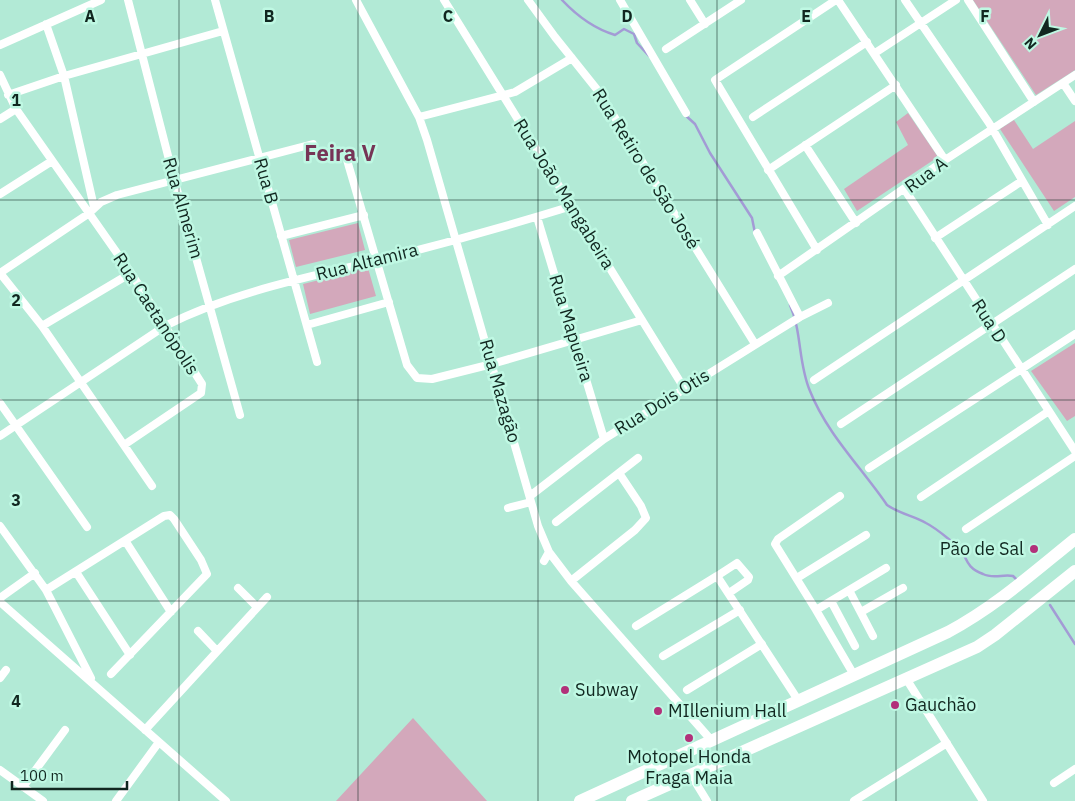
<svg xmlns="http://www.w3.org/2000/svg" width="1075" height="801" font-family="'IBM Plex Sans',sans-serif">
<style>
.green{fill:#d3a8bb}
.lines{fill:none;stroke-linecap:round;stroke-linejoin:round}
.stream{stroke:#a39bd5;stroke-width:2.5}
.street{stroke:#fff;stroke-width:8}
.primary{stroke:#fff;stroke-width:12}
.grid{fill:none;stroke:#112720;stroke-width:1;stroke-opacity:0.55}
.poi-dot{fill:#b2307a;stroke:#bff8e3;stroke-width:2}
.labels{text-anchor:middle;stroke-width:5;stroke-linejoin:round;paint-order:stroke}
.street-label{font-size:18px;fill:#112720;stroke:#bff8e3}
.poi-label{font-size:18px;fill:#112720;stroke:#bff8e3;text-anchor:start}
.district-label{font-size:22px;font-weight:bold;fill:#763556;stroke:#bff8e3}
.grid-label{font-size:16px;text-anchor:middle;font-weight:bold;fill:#112720;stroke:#bff8e3;stroke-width:5;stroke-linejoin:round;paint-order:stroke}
</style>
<rect width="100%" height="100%" fill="#b2ead6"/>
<!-- green -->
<path class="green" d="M 973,0 L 1075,0 L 1075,70 L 1036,95 Z
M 908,113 L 938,157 L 857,211 L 844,189 L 908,145 L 896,122 Z
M 1014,120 L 1033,149 L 1075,121 L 1075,197 L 1054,211 L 1000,129 Z
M 358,223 L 365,250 L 296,267 L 289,240 Z
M 368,268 L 376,296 L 310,314 L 303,284 Z
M 1075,343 L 1075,416 L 1067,421 L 1031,371 Z
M 413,718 L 487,801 L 336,801 Z"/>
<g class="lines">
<!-- stream -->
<path class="stream" d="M 562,0 C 577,16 595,29 615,35 L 624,29 L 634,34 L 637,43 L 649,56
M 684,114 L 695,124 L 710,153 L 752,218 L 755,233
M 790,305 C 802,332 798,363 810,391 C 827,434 861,467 887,505 C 900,514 914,516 926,523 C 936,528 946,537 955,544 C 969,555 962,566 983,574 C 993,579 1003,574 1013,576 L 1017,580
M 1050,605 L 1075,644"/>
<!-- street -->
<path class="street" d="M 128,0 L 174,179 L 240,415
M 215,0 L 317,362
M 356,0 L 419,117 L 427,140 L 538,526 L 549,552 L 571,581 L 712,741
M 444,0 L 684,388
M 528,0 L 555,37 L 599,92 L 755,344
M 620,0 L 686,113
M 690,0 L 705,24
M 838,0 L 945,160
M 905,0 L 989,123 L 1048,225
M 968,0 L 1034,102
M 46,24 L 64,76 L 94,207
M 0,45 L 101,0
M 666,49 L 741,0
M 875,53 L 956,0
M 0,75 L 16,109 L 131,273 L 202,384 L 201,393 L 124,445
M 1063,83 L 1075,101
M 8,95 L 64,76 L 223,31
M 419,117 L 515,92 L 572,58
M 753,117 L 867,42
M 0,119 L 16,109
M 805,145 L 856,223
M 347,160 L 407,365 L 417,378 L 432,379 L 492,364 L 642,320
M 768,170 L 896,85
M 905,190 L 1075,451
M 0,194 L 52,161
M 537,217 L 604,439
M 757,233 L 800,317 L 828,303
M 281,236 L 364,215
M 935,238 L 1022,181
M 817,250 L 715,80 L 836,0
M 0,273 L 88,214 L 101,202 L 117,195 L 313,144
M 0,273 L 42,326 L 152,486
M 778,276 L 945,160 L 1075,75
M 307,325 L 389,302
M 42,326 L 131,273
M 814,380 L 1075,206
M 0,403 L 87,527
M 841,424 L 1075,269
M 0,436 L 165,326 C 228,294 299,279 367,263 C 436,246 504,227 572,206
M 869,468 L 1075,334
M 530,496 L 604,439 L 800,317
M 840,496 L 778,539 L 775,544 L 816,610 L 854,675
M 921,497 L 1049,411
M 508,508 L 531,502
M 556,522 L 638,458
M 0,526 L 46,590 L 91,678
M 966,529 L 1075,456
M 126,542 L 171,612
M 544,561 L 549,552
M 76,572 L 130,655
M 717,576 L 737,563 L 749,577 L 748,580 L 729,593
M 797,578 L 866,535
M 571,581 L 635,530 L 646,518 L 641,506 L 619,473
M 238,588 L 257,607
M 46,590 L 164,516 L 170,515 L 174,519 L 201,560 L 207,574 L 111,674
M 849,590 L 873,636
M 0,598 L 35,573
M 831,601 L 855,646
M 0,602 L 226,801
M 816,610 L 886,568
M 861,612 L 903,588
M 636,626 L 717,576 L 798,700
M 198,631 L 216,650
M 663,656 L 740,610
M 0,678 L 6,670
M 907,680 L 983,801
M 687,690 L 762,644
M 145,730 L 267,597
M 0,770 L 43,801
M 691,775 L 707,801
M 1054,783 L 1075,769
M 23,787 L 65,730
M 116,801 L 159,742
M 854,801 L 947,743"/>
<!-- primary -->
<path class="primary" d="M 580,801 L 948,632 C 995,607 1034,572 1075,539
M 632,801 L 977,647 L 995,635 L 1075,571"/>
</g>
<!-- grid -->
<path class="grid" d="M 179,0 L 179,801M 358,0 L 358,801M 538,0 L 538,801M 717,0 L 717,801M 896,0 L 896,801M 0,200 L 1075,200M 0,400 L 1075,400M 0,601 L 1075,601"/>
<!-- markers -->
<g class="poi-dot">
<circle cx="1034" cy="549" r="5"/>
<circle cx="565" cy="690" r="5"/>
<circle cx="895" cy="705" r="5"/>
<circle cx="658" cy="711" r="5"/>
<circle cx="689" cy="738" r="5"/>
</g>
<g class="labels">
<!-- street labels -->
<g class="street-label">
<text transform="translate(646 169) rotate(58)" y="6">Rua Retiro de São José</text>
<text transform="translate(926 175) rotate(-36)" y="6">Rua A</text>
<text transform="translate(266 181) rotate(74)" y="6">Rua B</text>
<text transform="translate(564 194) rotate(58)" y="6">Rua João Mangabeira</text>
<text transform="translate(183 208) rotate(74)" y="6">Rua Almerim</text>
<text transform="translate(367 262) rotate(-14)" y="6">Rua Altamira</text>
<text transform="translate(156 314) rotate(57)" y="6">Rua Caetanópolis</text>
<text transform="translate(989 321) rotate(57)" y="6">Rua D</text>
<text transform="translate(571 328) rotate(73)" y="6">Rua Mapueira</text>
<text transform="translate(500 391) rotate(74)" y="6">Rua Mazagão</text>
<text transform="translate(662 402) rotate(-32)" y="6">Rua Dois Otis</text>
</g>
<!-- poi labels -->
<g class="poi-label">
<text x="1024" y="555" text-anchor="end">Pão de Sal</text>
<text x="575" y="696">Subway</text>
<text x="905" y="711">Gauchão</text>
<text x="668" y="717">MIllenium Hall</text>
<text x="689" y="763" text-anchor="middle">Motopel Honda<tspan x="689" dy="21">Fraga Maia</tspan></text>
</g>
<!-- district labels -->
<g class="district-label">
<text x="340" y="161">Feira V</text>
</g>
</g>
<g class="grid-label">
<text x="90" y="22">A</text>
<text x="269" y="22">B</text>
<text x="448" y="22">C</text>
<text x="627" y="22">D</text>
<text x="806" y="22">E</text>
<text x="985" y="22">F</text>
<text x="16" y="106">1</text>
<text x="16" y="306">2</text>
<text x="16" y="506">3</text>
<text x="16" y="707">4</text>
</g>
<!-- north arrow -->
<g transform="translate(1040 35) rotate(228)" stroke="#bff8e3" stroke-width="4" paint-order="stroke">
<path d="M0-4L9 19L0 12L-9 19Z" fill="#112720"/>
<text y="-8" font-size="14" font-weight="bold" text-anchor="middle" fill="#112720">N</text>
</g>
<!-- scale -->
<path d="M12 781v8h115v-8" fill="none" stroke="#112720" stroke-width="2.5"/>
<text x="20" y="781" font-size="15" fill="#112720" stroke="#bff8e3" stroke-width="4" paint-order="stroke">100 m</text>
</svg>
